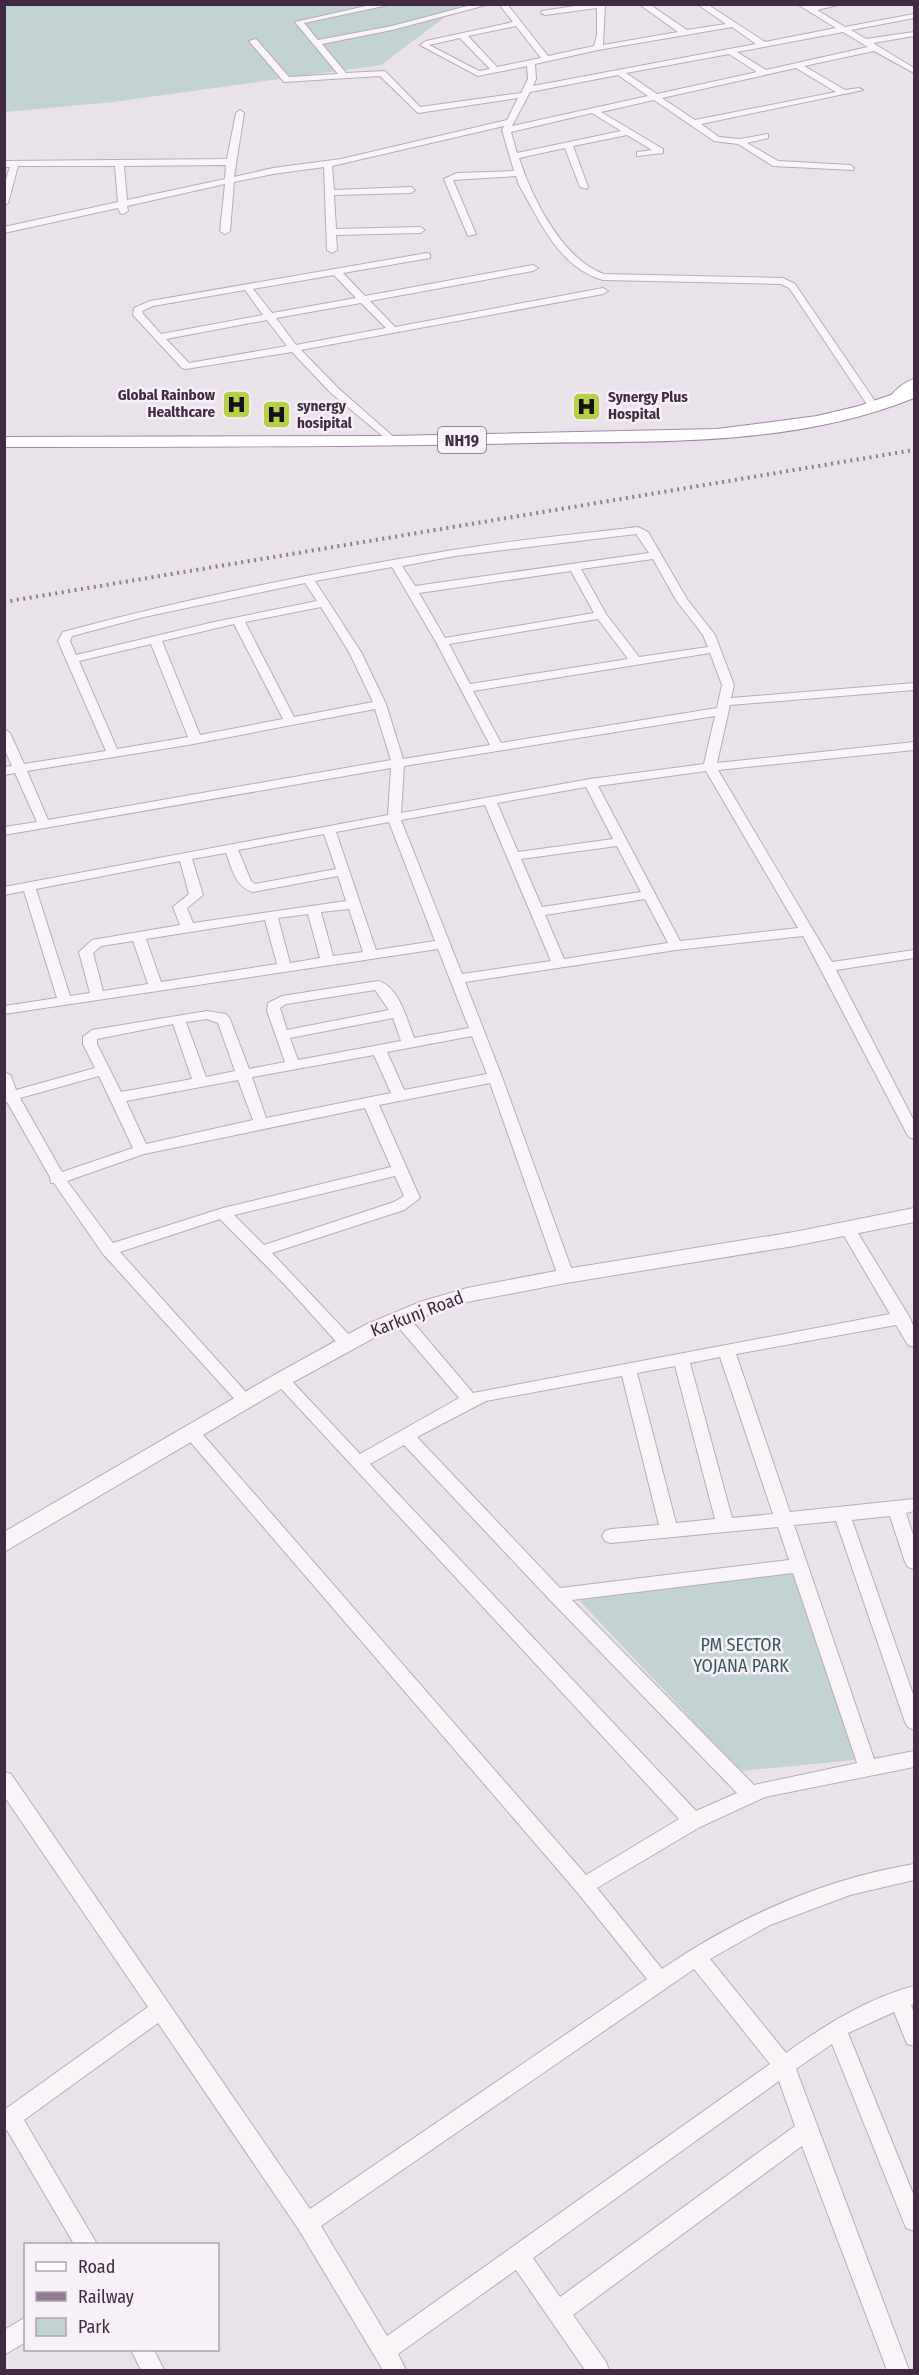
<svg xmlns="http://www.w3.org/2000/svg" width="919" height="2375" font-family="'Fira Sans Condensed',sans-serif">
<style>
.green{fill:#c3d3d4}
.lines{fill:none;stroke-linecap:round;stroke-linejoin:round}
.minor-casing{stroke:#b7abb8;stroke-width:2}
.tertiary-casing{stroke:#b7abb8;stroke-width:2}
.primary-casing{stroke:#b4a1b6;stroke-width:2}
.trunk-casing{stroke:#9f89a1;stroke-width:2}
.minor{fill:#f8f4f8;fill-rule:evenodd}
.tertiary{fill:#f8f4f8;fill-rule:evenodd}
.primary{fill:#fff;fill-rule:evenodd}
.trunk{fill:#fff;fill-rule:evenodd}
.rail{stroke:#927b94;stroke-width:4;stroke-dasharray:2 4.5;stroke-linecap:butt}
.labels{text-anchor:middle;stroke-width:5;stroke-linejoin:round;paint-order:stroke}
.far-poi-label{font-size:15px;font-weight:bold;fill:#412a42;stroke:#f7f1f7;text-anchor:start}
.shield{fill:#f7f1f7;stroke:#786678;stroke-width:1.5}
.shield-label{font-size:16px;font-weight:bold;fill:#412a42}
.street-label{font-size:18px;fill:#412a42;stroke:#f7f1f7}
.park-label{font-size:18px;fill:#37585e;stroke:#f7f1f7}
</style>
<rect width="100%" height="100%" fill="#e9e2ea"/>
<!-- green -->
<path class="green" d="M 5,5 L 461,5 L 381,65 L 113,102 L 5,112 Z
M 799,1564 L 855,1760 L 740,1771 L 579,1600 Z"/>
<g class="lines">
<defs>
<path id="minor" d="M 375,4 L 393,4 L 304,23 L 318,40 L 392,26 L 475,4 L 490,4 L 392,30 L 322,44 L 346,73 L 385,71 L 420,107 L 521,93 L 528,79 L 527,66 L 478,76 L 420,45 L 426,41 L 513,22 L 499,4 L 507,4 L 548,56 L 594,46 L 597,35 L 597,8 L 545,15 L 541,13 L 542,11 L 588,4 L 605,4 L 603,45 L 678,32 L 639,4 L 649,4 L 687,30 L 726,24 L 697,4 L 707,4 L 765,42 L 836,28 L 797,4 L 811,6 L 842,4 L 817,10 L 845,27 L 914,14 L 914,18 L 851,30 L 866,39 L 914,32 L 914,36 L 873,43 L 914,68 L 914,73 L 874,51 L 804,66 L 845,90 L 859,88 L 863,90 L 701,124 L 719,137 L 740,139 L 768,134 L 768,138 L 747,143 L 778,161 L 850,165 L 854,168 L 853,170 L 773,166 L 738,144 L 714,141 L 654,100 L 601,112 L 663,149 L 663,153 L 637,156 L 637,152 L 652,150 L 627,135 L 573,146 L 588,187 L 587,189 L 580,187 L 565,148 L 519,158 C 532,198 562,259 604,274 L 783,278 L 795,284 L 879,407 L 878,409 L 870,409 L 794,295 L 789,288 L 781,284 L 603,280 C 559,268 540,221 519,185 L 516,176 L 453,180 L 476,234 L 468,236 L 444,179 L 457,173 L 514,171 L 502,130 L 504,126 L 332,166 L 334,190 L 411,187 L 415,190 L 411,193 L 334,195 L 336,229 L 420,227 L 425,230 L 420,233 L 336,235 L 337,250 L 332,253 L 327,250 L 324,167 L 273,174 L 234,182 L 230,231 L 225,234 L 220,231 L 225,184 L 127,206 L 128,211 L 123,214 L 120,213 L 118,208 L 4,233 L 4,227 L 118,202 L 115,166 L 18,166 L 8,203 L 4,206 L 4,185 L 10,167 L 4,167 L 4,161 L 227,159 L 236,113 L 240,110 L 244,113 L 234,177 L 273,168 L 341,159 L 507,120 L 518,98 L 418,113 L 380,76 L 284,82 L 249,41 L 256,39 L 289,77 L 338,74 L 295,22 ZM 516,26 L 541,58 L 497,67 L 468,36 ZM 732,27 L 756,44 L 533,86 L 536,79 L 535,64 L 598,50 ZM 843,32 L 868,47 L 766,70 L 737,52 ZM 460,38 L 490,69 L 479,71 L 429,45 ZM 729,54 L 757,72 L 657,94 L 626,73 ZM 796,68 L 836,92 L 695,120 L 662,98 ZM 618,75 L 648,96 L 512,126 L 530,92 ZM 592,113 L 621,131 L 517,153 L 511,132 ZM 226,165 L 225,179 L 127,200 L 124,166 Z
M 427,253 L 430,254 L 430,258 L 343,273 L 365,296 L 533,265 L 538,268 L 533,271 L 370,301 L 395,327 L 603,288 L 608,291 L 603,294 L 301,350 L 339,389 L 396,439 L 397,441 L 392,444 L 331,393 L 292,352 L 186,369 L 182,368 L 133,315 L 134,308 L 150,301 ZM 334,275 L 356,298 L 272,313 L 253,289 ZM 245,290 L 263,315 L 161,334 L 143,314 L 142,311 L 153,306 ZM 361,303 L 386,328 L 296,345 L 276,318 ZM 267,320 L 287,346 L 189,363 L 166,339 Z
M 638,527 L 648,532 L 687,599 L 715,635 L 734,685 L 731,698 L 914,683 L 914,690 L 730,705 L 717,763 L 914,742 L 914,750 L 718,770 L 832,962 L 914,950 L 914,958 L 836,970 L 914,1121 L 914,1139 L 909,1137 L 907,1134 L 803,936 L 676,950 L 465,982 L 502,1077 L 574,1276 L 571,1280 L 561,1280 L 558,1276 L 490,1083 L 379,1105 L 420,1198 L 404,1210 L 272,1253 L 353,1339 L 355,1343 L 353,1347 L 341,1347 L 286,1286 L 220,1219 L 120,1252 L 253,1400 L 251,1404 L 239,1404 L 103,1254 L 54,1183 L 51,1183 L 50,1177 L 7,1102 L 4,1103 L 4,1071 L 11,1076 L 16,1090 L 95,1068 L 83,1044 L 83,1037 L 92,1030 L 207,1011 L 226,1014 L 230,1019 L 249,1069 L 285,1062 L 267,1011 L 268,1003 L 282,996 L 378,981 C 399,986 407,1020 414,1038 L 469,1028 L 438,949 L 4,1014 L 4,1006 L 57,998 L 24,891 L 4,895 L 4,887 L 388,815 L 391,768 L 4,835 L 4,827 L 37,822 L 15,773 L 4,775 L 4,767 L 12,766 L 4,748 L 4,729 L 10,733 L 24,764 L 106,751 L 58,641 L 63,632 C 192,597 322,571 453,550 C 515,540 577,534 638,527 ZM 636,534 L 649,553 L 415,586 L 402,566 L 455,556 ZM 653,559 L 676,600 L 703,635 L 708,647 L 639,657 L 606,614 L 581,569 ZM 392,567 L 436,642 L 490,745 L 403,759 L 386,704 L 361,652 L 315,581 ZM 571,571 L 594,613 L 445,638 L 419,593 ZM 305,583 L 317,601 L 214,622 L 76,655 L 70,641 L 72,636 L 144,617 ZM 321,607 L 349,652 L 373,702 L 294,717 L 245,622 ZM 598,619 L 628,659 L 470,684 L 449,644 ZM 234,624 L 283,719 L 200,735 L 162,641 ZM 151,644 L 188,737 L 117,749 L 79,661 ZM 710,653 L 722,685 L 717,708 L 501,743 L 473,691 ZM 375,709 L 391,760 L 48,820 L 27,771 L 188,745 ZM 715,716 L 704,764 L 590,779 L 401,813 L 404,766 ZM 706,771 L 798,928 L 680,941 L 598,786 ZM 586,787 L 613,839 L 518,852 L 497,803 ZM 485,805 L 551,961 L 462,974 L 401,820 ZM 389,822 L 435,941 L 376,950 L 336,832 ZM 324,834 L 336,869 L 255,884 L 251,881 L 238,850 ZM 617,846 L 641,892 L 542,907 L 521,859 ZM 226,853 C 232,868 235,887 253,892 L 338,876 L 346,901 L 193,923 L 187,908 L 203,895 L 192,859 ZM 180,861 L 189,894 L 173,907 L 180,925 L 92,940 L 79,952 L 90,993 L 70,996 L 36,889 ZM 645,899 L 668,943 L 564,959 L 545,915 ZM 349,909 L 363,952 L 333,956 L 321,912 ZM 308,914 L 320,958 L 290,963 L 278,918 ZM 265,920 L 277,964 L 161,982 L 146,939 ZM 133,941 L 148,984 L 103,991 L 93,953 L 101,946 ZM 375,990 L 389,1010 L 287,1030 L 280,1008 L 286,1004 ZM 393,1018 L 401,1041 L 298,1060 L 290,1038 ZM 207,1019 L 218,1023 L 235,1071 L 206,1077 L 186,1022 ZM 173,1024 L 192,1079 L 121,1092 L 97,1044 L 97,1039 ZM 472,1036 L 487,1074 L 404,1090 L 387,1052 ZM 374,1055 L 391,1093 L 266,1118 L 252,1077 ZM 99,1076 L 133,1148 L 62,1172 L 20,1098 ZM 238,1080 L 253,1120 L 146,1144 L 126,1101 ZM 365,1108 L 391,1167 L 223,1208 L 113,1243 L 67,1181 L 144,1154 ZM 395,1176 L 404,1196 L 394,1202 L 264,1245 L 234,1215 Z
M 848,1224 L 853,1225 L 910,1318 L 914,1328 L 914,1347 L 908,1345 L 896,1325 L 736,1354 L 790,1512 L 914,1499 L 914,1511 L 906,1513 L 914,1538 L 914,1569 L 908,1567 L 905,1562 L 890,1516 L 852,1520 L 914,1697 L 914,1730 L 908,1727 L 905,1722 L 836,1521 L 794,1525 L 874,1759 L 914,1751 L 914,1767 L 765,1797 L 700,1827 L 597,1888 L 662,1969 C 738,1917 824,1879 914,1864 L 914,1880 L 850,1895 L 770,1925 L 710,1959 L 786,2053 C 825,2025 868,1998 914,1986 L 914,2004 L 911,2005 L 914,2013 L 914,2046 L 907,2044 L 894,2012 L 848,2033 L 914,2196 L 914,2231 L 906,2228 L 832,2044 L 796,2069 L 909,2370 L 887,2370 L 802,2146 L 573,2315 L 606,2362 L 609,2370 L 585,2370 L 516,2270 L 398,2354 L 406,2370 L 383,2370 L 299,2230 L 158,2023 L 24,2120 L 97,2244 L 74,2244 L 7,2130 L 4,2132 L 4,2110 L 148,2007 L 4,1796 L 4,1772 L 11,1774 L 310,2209 L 647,1979 L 577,1892 L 186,1437 L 184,1433 L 186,1429 L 192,1427 L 198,1429 L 586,1875 L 679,1819 L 273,1380 L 275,1376 L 287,1376 L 360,1454 L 459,1398 L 394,1322 L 392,1318 L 394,1314 L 406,1314 L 473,1393 L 890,1314 L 840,1229 L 843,1225 ZM 720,1357 L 773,1514 L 732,1518 L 690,1363 ZM 675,1366 L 715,1519 L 676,1523 L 637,1373 ZM 622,1376 L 659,1525 L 611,1529 L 605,1531 L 602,1536 L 605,1541 L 611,1543 L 778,1527 L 789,1560 L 560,1588 L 417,1437 L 486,1401 ZM 404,1445 L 550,1600 L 737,1793 L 696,1811 L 370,1464 ZM 793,1573 L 857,1763 L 754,1785 L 572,1600 ZM 694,1969 L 770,2064 L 387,2336 L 321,2226 ZM 779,2081 L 795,2126 L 560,2297 L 533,2258 Z
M 26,2317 L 26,2342 L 4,2355 L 4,2330 Z
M 131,2350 L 154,2350 L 164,2370 L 141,2370 Z"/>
<path id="tertiary" d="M 914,1208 L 914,1222 L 794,1246 L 566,1283 L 467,1302 L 434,1312 L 379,1335 L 288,1385 L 4,1552 L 4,1532 L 274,1375 L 365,1325 L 420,1302 L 467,1288 L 566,1269 L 794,1232 Z"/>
<path id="primary" d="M 914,379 L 914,392 L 902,402 L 890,402 L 888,399 C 894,391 904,382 914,379 Z"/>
<path id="trunk" d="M 914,387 L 914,398 C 792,447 659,441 529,443 C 354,447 179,447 4,447 L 4,437 L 392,436 L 717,429 L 817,416 L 859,406 Z"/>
</defs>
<!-- minor casing -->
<use href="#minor" class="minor-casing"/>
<!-- tertiary casing -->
<use href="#tertiary" class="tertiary-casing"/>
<!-- primary casing -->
<use href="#primary" class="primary-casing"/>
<!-- trunk casing -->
<use href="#trunk" class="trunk-casing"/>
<!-- minor -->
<use href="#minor" class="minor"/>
<!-- tertiary -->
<use href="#tertiary" class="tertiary"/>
<!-- primary -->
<use href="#primary" class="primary"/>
<!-- trunk -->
<use href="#trunk" class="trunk"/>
<!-- rail -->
<path class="rail" d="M 4,602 L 914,450"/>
</g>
<!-- icons -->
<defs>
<symbol id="hospital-square" viewBox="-11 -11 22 22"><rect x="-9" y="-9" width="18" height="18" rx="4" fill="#b6ce48" stroke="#f7f1f7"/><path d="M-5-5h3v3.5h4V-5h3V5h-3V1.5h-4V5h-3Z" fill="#111"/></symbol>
</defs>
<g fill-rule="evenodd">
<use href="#hospital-square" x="220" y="388" width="33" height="33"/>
<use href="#hospital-square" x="570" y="390" width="33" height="33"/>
<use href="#hospital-square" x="260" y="398" width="33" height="33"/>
</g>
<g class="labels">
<!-- far-poi labels -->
<g class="far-poi-label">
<text x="215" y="400" text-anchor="end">Global Rainbow<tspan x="215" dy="17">Healthcare</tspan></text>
<text x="608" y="402">Synergy Plus<tspan x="608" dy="17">Hospital</tspan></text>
<text x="297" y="411">synergy<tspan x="297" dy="17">hosipital</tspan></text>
</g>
<!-- shield labels -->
<rect class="shield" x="438" y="427" width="48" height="26" rx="4.5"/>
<g class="shield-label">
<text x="462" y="446">NH19</text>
</g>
<!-- street labels -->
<g class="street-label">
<text transform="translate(417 1314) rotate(-21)" y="6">Karkunj Road</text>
</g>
<!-- park labels -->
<g class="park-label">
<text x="741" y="1651">PM SECTOR<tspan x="741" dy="21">YOJANA PARK</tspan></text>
</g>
</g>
<!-- border -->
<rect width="919" height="2375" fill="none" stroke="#412a42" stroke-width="12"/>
<!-- legend -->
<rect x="24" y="2243" width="195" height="108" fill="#f7f1f7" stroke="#aea1af" stroke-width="1.5"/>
<rect x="36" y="2262" width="30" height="9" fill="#ffffff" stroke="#aea1af" stroke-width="1.5"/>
<text x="78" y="2273" font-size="18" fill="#412a42">Road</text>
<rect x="36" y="2292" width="30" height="9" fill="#927b94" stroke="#aea1af" stroke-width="1.5"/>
<text x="78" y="2303" font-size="18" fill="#412a42">Railway</text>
<rect x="36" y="2318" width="30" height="18" fill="#c3d3d4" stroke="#aea1af" stroke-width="1.5"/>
<text x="78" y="2333" font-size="18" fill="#412a42">Park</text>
</svg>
